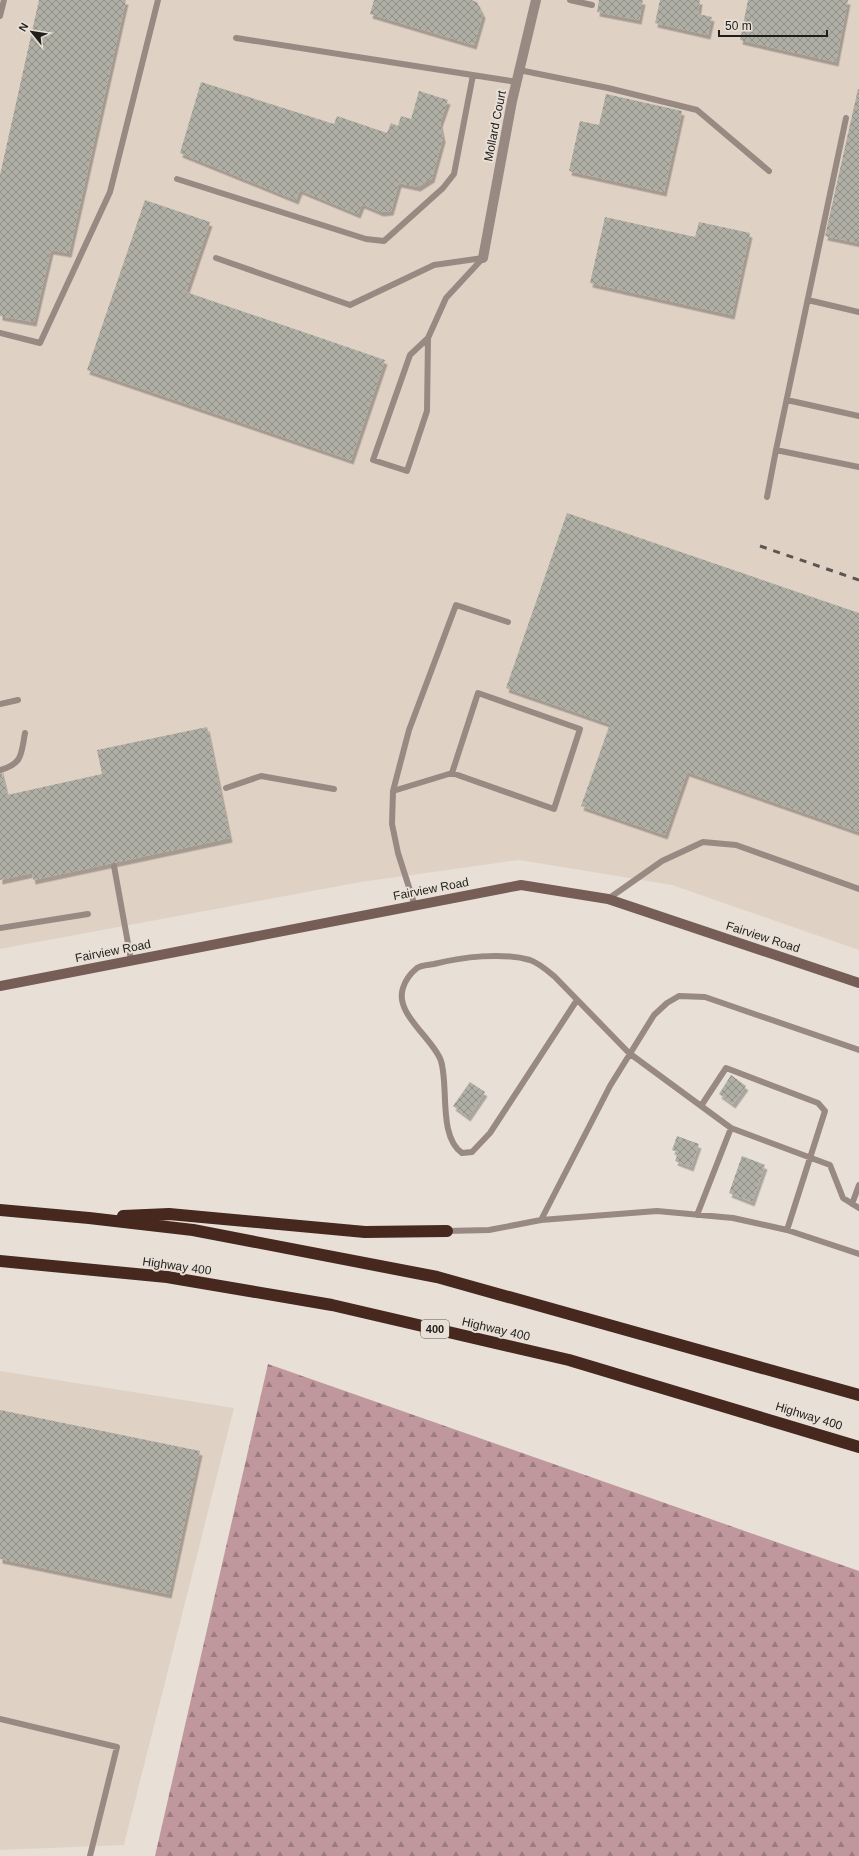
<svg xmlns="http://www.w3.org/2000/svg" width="859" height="1856" font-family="Arial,sans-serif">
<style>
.built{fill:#dfd2c4}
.forest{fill:url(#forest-firs)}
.building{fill:url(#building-cross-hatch);filter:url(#shadow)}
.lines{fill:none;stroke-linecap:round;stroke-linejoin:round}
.lane{stroke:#998983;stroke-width:6}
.street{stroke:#998983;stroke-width:10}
.secondary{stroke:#765e56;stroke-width:10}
.highway{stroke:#46281e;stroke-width:12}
.rail{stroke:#5b5651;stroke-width:3;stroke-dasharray:7 7;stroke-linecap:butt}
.labels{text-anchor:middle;stroke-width:4;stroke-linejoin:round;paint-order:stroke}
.shield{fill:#e8e0d7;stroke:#5c5853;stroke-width:1}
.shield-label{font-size:11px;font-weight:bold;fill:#201d1a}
.street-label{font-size:12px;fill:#201d1a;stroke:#e8e0d7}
</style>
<defs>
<pattern id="forest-firs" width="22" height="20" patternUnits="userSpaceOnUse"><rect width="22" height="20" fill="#bf979c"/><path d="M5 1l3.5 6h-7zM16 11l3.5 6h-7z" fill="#9b7b7e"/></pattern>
<pattern id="building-cross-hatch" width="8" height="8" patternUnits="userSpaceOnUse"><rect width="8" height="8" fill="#b0afa5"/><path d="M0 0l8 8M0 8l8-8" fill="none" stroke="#8f8e86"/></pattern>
<filter id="shadow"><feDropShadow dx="2.5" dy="4.5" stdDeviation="0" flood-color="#0004"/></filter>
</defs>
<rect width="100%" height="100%" fill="#e8e0d7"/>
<!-- built -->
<path class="built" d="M 0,0 L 859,0 L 859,950 L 672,885 L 519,860 L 361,882 L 0,949 Z
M 0,1371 L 234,1408 L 124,1845 L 0,1850 Z"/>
<!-- forest -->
<path class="forest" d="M 268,1364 L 859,1571 L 859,1856 L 155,1856 Z"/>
<!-- building -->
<path class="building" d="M 39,0 L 126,0 L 69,253 L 51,250 L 34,322 L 0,316 L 0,175 Z
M 374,0 L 471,0 L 477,2 L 483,14 L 474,45 L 370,14 Z
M 599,0 L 643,0 L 639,20 L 597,12 Z
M 660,0 L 700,0 L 698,14 L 712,17 L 708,35 L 655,23 Z
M 748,0 L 848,0 L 836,62 L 740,40 Z
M 201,82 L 334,124 L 337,116 L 387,133 L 391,123 L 398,126 L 401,116 L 411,119 L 419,91 L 448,100 L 440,123 L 443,138 L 432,178 L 418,187 L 399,183 L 391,211 L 381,212 L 362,204 L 358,214 L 300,190 L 296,200 L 180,153 Z
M 858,89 L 859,89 L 859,243 L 825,236 Z
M 606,94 L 682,111 L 664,192 L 569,171 L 580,121 L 599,125 Z
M 145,200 L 210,222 L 186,292 L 385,360 L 351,460 L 87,370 Z
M 605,217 L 695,237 L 699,222 L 750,233 L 732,315 L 590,283 Z
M 567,513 L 859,613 L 859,832 L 687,772 L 665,835 L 581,806 L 610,724 L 506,688 Z
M 207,727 L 230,838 L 33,880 L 32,873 L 0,880 L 0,766 L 7,795 L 102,774 L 97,750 Z
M 731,1075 L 746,1086 L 733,1104 L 719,1094 Z
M 470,1082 L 485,1092 L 468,1117 L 453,1106 Z
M 677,1136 L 699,1144 L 691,1167 L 675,1161 L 678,1152 L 672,1150 Z
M 742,1156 L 765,1165 L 752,1202 L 729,1193 Z
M 0,1410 L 200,1451 L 169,1594 L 0,1559 Z"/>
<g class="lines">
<!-- lane -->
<path class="lane" d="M 570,0 L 592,5
M 0,16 L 4,0
M 236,38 L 517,82
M 519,70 L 608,88 L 697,110 L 769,171
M 177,179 L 366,239 L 384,241 L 443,188 L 454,174 L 473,75
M 216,258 L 350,305 L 434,265 L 483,258
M 808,300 L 859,312
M 0,333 L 40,343 L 110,192 L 158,0
M 428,338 L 427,411 L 407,471 L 373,460 L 410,355 L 428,338 L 446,298 L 483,258
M 787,400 L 859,416
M 776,450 L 846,118
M 767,497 L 776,450 L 859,467
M 0,704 L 18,700
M 0,770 C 23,764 21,754 25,733
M 226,788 L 261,776 L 334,789
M 393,791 L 452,773 L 478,693 L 580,729 L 554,809 L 452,773
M 114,866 L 131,960
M 608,899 L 662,861 L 703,842 L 736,845 L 859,889
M 415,906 L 398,853 L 392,824 L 393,791 L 409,730 L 456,605 L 508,622
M 0,928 L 88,914
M 577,1000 L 490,1133 L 472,1152 L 462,1153 C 438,1136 449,1087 441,1061 C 434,1039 394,1014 403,988 C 405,981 411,973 417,968 C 421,965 429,965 434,964 C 462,957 502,952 530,960 C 539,963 548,971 555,977 L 629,1053 L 731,1128 L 830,1165 L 843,1198 L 859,1208
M 701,1106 L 726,1068 L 818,1103 L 825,1111 L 787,1230
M 852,1204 L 859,1185
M 697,1215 L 731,1128
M 541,1220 L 610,1086 L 654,1015 L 667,1003 L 679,996 L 705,997 L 859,1050
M 447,1231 L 489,1230 L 541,1220 L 657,1211 L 733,1218 L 787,1230 L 859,1254
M 0,1719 L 117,1747 L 90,1856"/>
<!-- street -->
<path class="street" d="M 483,258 L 512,101 L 536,0"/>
<!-- secondary -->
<path class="secondary" d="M 0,986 L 521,885 L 608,899 L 859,983"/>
<!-- highway -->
<path class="highway" d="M 0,1210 L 89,1218 L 193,1230 L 437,1277 L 859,1395
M 123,1216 L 169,1214 L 365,1232 L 447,1231
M 0,1261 L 167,1277 L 332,1305 L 569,1360 L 859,1447"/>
<!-- rail -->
<path class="rail" d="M 760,546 L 859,580"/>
</g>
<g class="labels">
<!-- shield labels -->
<rect class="shield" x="421" y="1320" width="28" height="18" rx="3"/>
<g class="shield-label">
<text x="435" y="1333">400</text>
</g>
<!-- street labels -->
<g class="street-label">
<text transform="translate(495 126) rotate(-79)" y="4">Mollard Court</text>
<text transform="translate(431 889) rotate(-11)" y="4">Fairview Road</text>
<text transform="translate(763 937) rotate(18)" y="4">Fairview Road</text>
<text transform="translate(113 951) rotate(-11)" y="4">Fairview Road</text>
<text transform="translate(177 1266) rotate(8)" y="4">Highway 400</text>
<text transform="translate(496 1329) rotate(13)" y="4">Highway 400</text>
<text transform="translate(809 1416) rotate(17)" y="4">Highway 400</text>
</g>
</g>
<!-- north arrow -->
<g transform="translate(32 32) rotate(300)" stroke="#e8e0d7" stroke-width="3" paint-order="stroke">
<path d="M0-3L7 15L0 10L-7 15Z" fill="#201d1a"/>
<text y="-6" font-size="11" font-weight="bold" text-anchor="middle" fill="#201d1a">N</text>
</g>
<!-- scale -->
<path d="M719 30v6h108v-6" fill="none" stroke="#201d1a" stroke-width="2"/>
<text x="725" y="30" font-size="12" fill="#201d1a" stroke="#e8e0d7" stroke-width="3" paint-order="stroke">50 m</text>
</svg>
